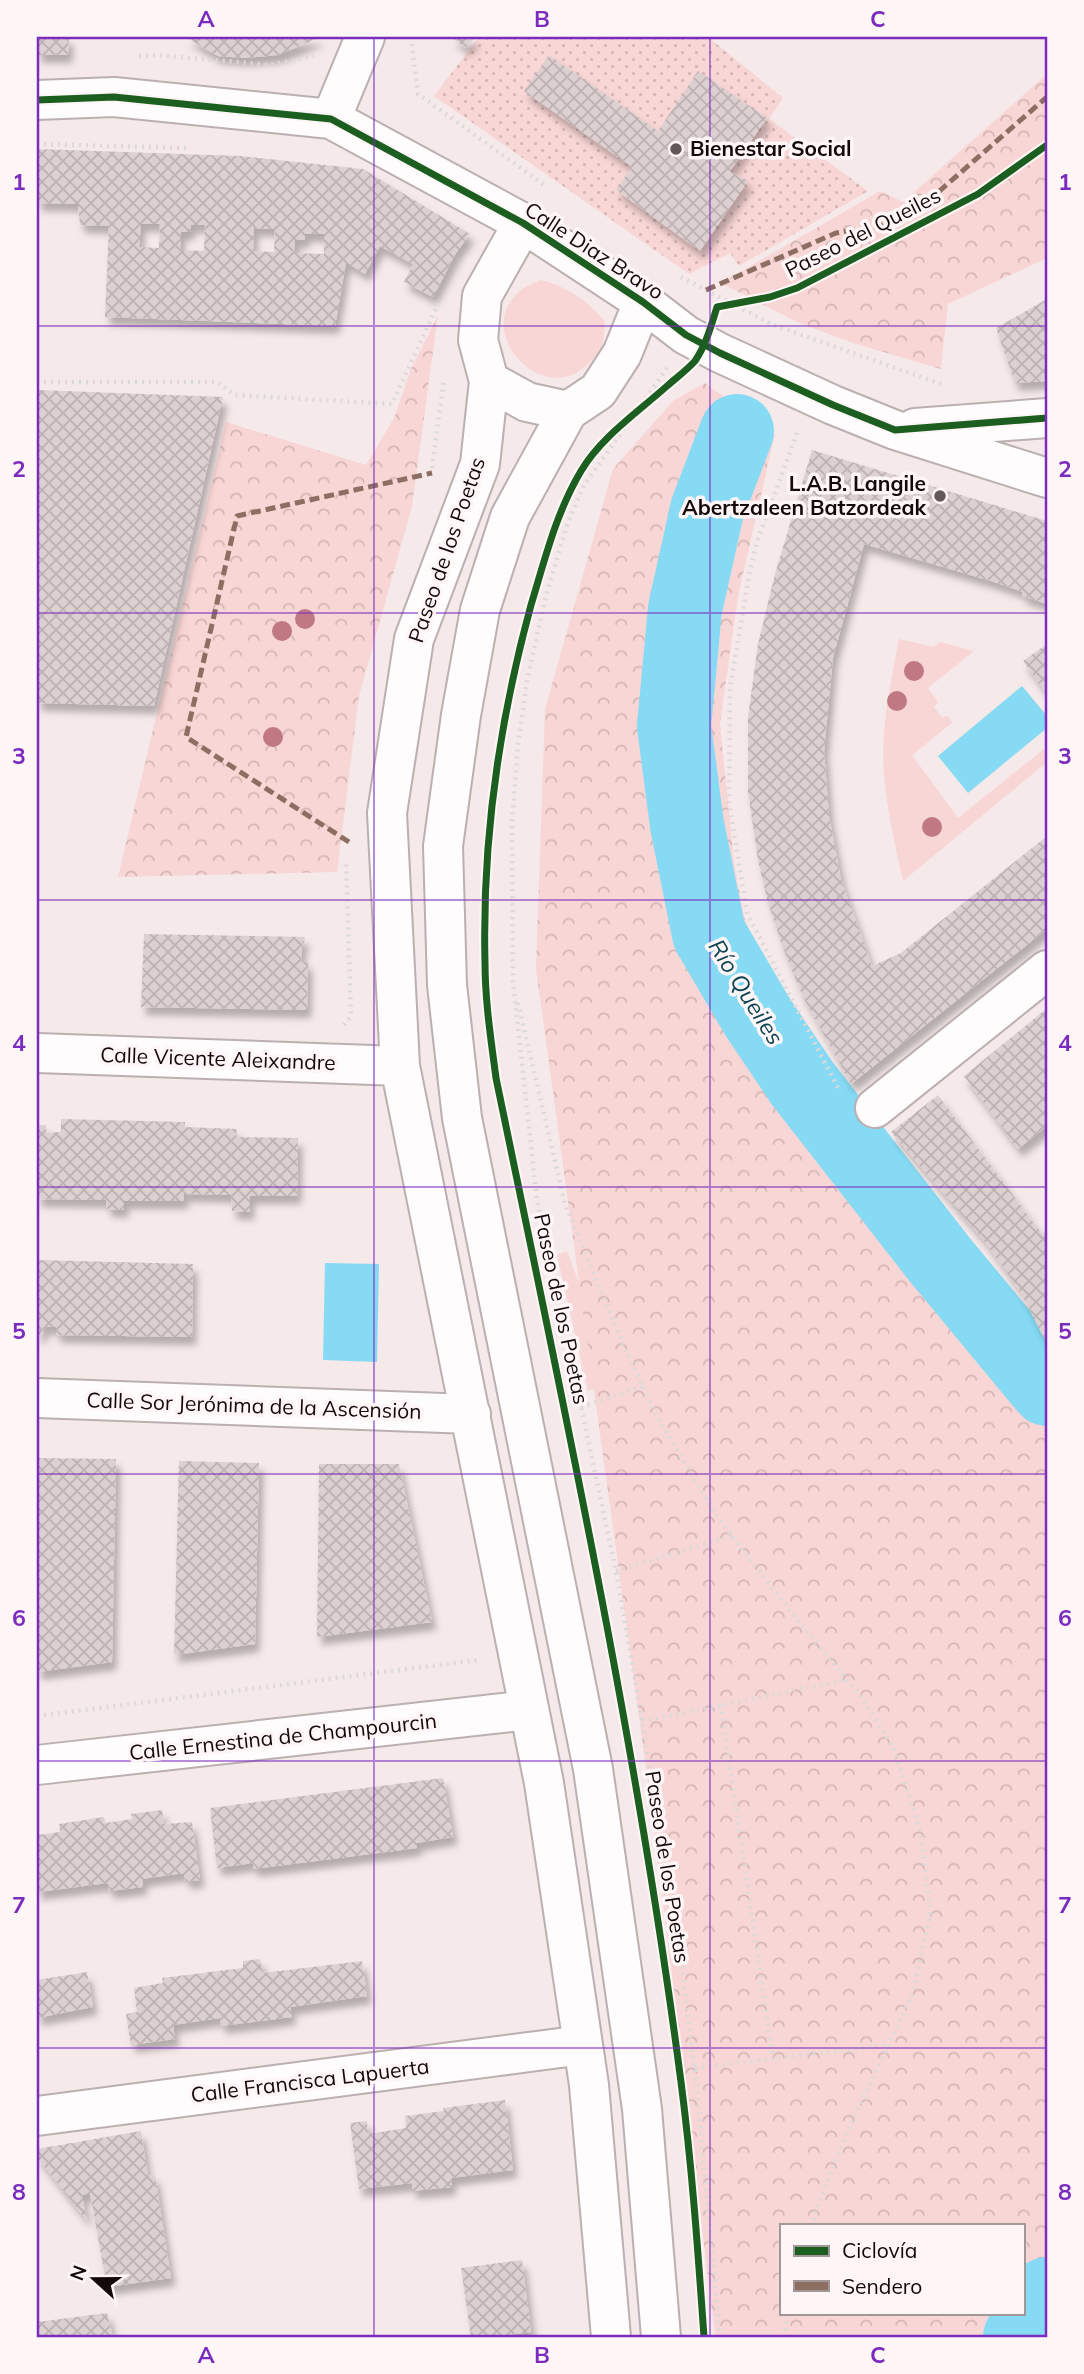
<svg xmlns="http://www.w3.org/2000/svg" width="1084" height="2374" font-family="Mulish,sans-serif">
<style>
.grass{fill:#f8d6d5}
.park{fill:url(#park-crowns);fill-rule:evenodd}
.garden{fill:url(#garden-dots)}
.water{fill:#86daf4}
.lines{fill:none;stroke-linecap:round;stroke-linejoin:round}
.river{stroke:#86daf4;stroke-width:74}
.building{fill:url(#building-cross-hatch);fill-rule:evenodd;filter:url(#shadow)}
.minor-casing{stroke:#bbafaf;stroke-width:42}
.path{stroke:#dcd9d9;stroke-width:4.5;stroke-dasharray:2 5;stroke-linecap:butt}
.minor{stroke:#fefcfc;stroke-width:38}
.quiet{stroke:#8d6e63;stroke-width:5;stroke-dasharray:10 5;stroke-linecap:butt}
.cycleway-casing{stroke:#fef6f6;stroke-width:11}
.cycleway{stroke:#1b5e20;stroke-width:7}
.tree{fill:#c07982}
.grid{fill:none;stroke:#7b2cbf;stroke-width:2;stroke-opacity:0.55}
.poi-dot{fill:#645757;stroke:#fef6f6;stroke-width:2.5}
.labels{text-anchor:middle;stroke-width:7;stroke-linejoin:round;paint-order:stroke}
.poi-label{font-size:21px;font-weight:bold;fill:#150808;stroke:#fef6f6;text-anchor:start}
.street-label{font-size:21px;fill:#150808;stroke:#fef6f6}
.water-label{font-size:23px;font-style:italic;fill:#0c4454;stroke:#fef6f6}
.neatline{fill:none;stroke:#7b2cbf;stroke-width:2.5}
.grid-label{font-size:23px;text-anchor:middle;font-weight:bold;fill:#7b2cbf}
</style>
<defs>
<pattern id="park-crowns" width="20" height="18" patternUnits="userSpaceOnUse" patternTransform="scale(1.75)"><rect width="20" height="18" fill="#f8d6d5"/><path d="M2 6a3 3 0 1 1 6 0M12 15a3 3 0 1 1 6 0" fill="none" stroke="#d4b6b5"/></pattern>
<pattern id="garden-dots" width="8" height="8" patternUnits="userSpaceOnUse" patternTransform="scale(1.75)"><rect width="8" height="8" fill="#f8d6d5"/><path d="M2 2h.1M6 6h.1" fill="none" stroke="#d4b6b5" stroke-width="1.8" stroke-linecap="round"/></pattern>
<pattern id="building-cross-hatch" width="8" height="8" patternUnits="userSpaceOnUse" patternTransform="scale(1.75)"><rect width="8" height="8" fill="#ddd0d0"/><path d="M0 0l8 8M0 8l8-8" fill="none" stroke="#bdb1b1"/></pattern>
<filter id="shadow"><feDropShadow dx="4.5" dy="8" stdDeviation="3.5" flood-color="#0004"/></filter>
</defs>
<rect width="100%" height="100%" fill="#f6e9e9"/>
<!-- grass -->
<path class="grass" d="M 540,280 C 563,284 592,303 605,322 C 604,331 604,341 601,349 C 599,355 592,360 587,365 C 543,408 470,332 521,290 C 526,286 534,283 540,280 Z
M 899,639 L 934,647 L 940,642 L 974,651 L 928,688 L 938,702 L 934,707 L 942,717 L 948,716 L 952,723 L 912,755 L 958,818 L 1044,749 L 1047,754 L 1047,762 L 903,881 C 895,845 887,810 884,774 C 880,731 891,680 899,639 Z
M 567,1251 L 616,1382 L 588,1391 L 557,1255 Z"/>
<!-- park -->
<path class="park" d="M 1047,74 L 1047,258 L 948,304 L 941,369 L 853,343 L 797,322 L 721,283 L 880,191 L 903,202 Z
M 438,315 L 412,506 L 359,696 L 337,872 L 118,877 L 226,422 L 366,465 L 394,418 L 411,369 Z
M 705,383 L 775,434 L 738,596 L 720,724 L 734,862 L 744,916 L 763,975 L 827,1082 L 853,1115 L 885,1141 L 1012,1297 L 1047,1362 L 1047,2337 L 715,2337 L 653,1819 L 536,969 L 545,709 L 613,469 L 673,401 ZM 781,2225 L 1023,2225 L 1023,2313 L 781,2313 Z"/>
<!-- garden -->
<path class="garden" d="M 479,37 L 708,37 L 783,98 L 769,119 L 868,191 L 739,266 L 730,253 L 689,274 L 434,96 Z"/>
<!-- water -->
<path class="water" d="M 1022,686 L 1047,716 L 1047,728 L 968,793 L 938,756 Z
M 325,1263 L 379,1264 L 377,1362 L 323,1360 Z"/>
<g class="lines">
<!-- river -->
<path class="river" d="M 737,431 L 707,510 L 685,609 L 674,726 L 687,825 L 709,934 L 757,1016 L 802,1083 L 940,1260 L 1047,1389
M 1020,2337 L 1047,2294"/>
</g>
<!-- building -->
<path class="building" d="M 37,37 L 69,37 L 68,55 L 37,55 Z
M 185,37 L 321,37 L 278,55 L 245,58 L 218,56 Z
M 450,37 L 475,37 L 466,48 Z
M 549,55 L 658,131 L 698,71 L 767,118 L 730,171 L 748,181 L 700,251 L 616,190 L 632,167 L 524,91 Z
M 37,149 L 240,156 L 363,169 L 470,234 L 456,253 L 433,297 L 404,282 L 413,264 L 380,246 L 365,274 L 346,262 L 335,326 L 105,317 L 109,226 L 80,225 L 78,204 L 37,203 ZM 141,224 L 160,224 L 159,248 L 139,247 ZM 191,225 L 205,225 L 204,251 L 180,250 L 181,232 L 190,232 ZM 254,228 L 275,229 L 274,252 L 253,251 ZM 305,234 L 324,234 L 324,254 L 294,253 L 295,240 L 305,240 Z
M 1047,299 L 1047,381 L 1015,383 L 996,328 Z
M 37,390 L 223,397 L 154,706 L 37,703 Z
M 812,450 L 1047,521 L 1047,604 L 1022,596 L 1023,592 L 991,581 L 864,544 L 833,658 L 824,751 L 829,816 L 841,879 L 872,966 L 901,953 L 1047,836 L 1047,929 L 851,1084 L 803,997 L 783,948 L 767,899 L 758,860 L 748,792 L 748,717 L 758,644 L 775,574 Z
M 1047,644 L 1047,694 L 1023,661 Z
M 144,934 L 305,937 L 304,943 L 302,943 L 301,962 L 308,962 L 307,1010 L 141,1007 Z
M 1046,1009 L 1047,1126 L 1018,1149 L 964,1076 Z
M 938,1095 L 1042,1234 L 1047,1230 L 1047,1344 L 1020,1291 L 986,1243 L 891,1132 Z
M 61,1119 L 185,1122 L 185,1127 L 237,1129 L 236,1137 L 298,1138 L 297,1196 L 250,1196 L 250,1212 L 232,1211 L 231,1195 L 185,1194 L 184,1181 L 184,1201 L 124,1201 L 124,1210 L 107,1209 L 106,1200 L 37,1199 L 37,1125 L 46,1125 L 46,1133 L 61,1132 Z
M 37,1260 L 193,1264 L 192,1337 L 56,1335 L 56,1327 L 43,1327 L 42,1335 L 37,1335 Z
M 37,1458 L 116,1459 L 112,1662 L 37,1672 Z
M 179,1461 L 259,1463 L 255,1644 L 174,1655 Z
M 319,1464 L 399,1464 L 432,1622 L 317,1637 Z
M 443,1778 L 453,1837 L 417,1843 L 417,1848 L 253,1869 L 253,1863 L 217,1868 L 210,1808 Z
M 162,1810 L 164,1824 L 192,1822 L 200,1880 L 185,1881 L 184,1873 L 142,1879 L 143,1887 L 109,1891 L 108,1883 L 37,1892 L 37,1835 L 60,1832 L 59,1824 L 104,1817 L 105,1823 L 132,1819 L 131,1814 Z
M 260,1959 L 263,1973 L 362,1961 L 367,1996 L 290,2007 L 292,2017 L 221,2026 L 220,2018 L 173,2025 L 175,2039 L 131,2045 L 126,2014 L 137,2012 L 134,1988 L 163,1983 L 162,1978 L 243,1968 L 243,1961 Z
M 87,1972 L 93,2007 L 37,2018 L 37,1980 Z
M 505,2100 L 513,2170 L 451,2178 L 452,2187 L 412,2191 L 412,2183 L 359,2189 L 350,2123 L 367,2121 L 368,2134 L 406,2128 L 405,2116 L 444,2111 L 443,2108 Z
M 141,2131 L 148,2176 L 155,2175 L 171,2278 L 107,2287 L 90,2193 L 82,2195 L 87,2221 L 37,2157 L 37,2149 Z
M 522,2260 L 531,2332 L 493,2337 L 471,2337 L 461,2268 Z
M 107,2313 L 113,2337 L 37,2337 L 37,2322 Z"/>
<g class="lines">
<defs>
<path id="minor" d="M 37,100 L 114,97 L 331,119 L 523,223 L 643,302 L 686,335 L 720,353 L 833,405 L 895,430 L 1047,478
M 331,119 L 365,37
M 523,223 L 482,296 L 478,340 L 489,381 L 527,402 L 568,411 L 598,391 L 622,354 L 643,302
M 489,381 L 480,464 L 414,639 L 387,813 L 400,1066 L 544,1783 L 589,2085 L 611,2337
M 568,411 L 510,517 L 480,610 L 461,715 L 443,846 L 447,985 L 462,1118 L 593,1769 L 642,2109 L 661,2337
M 915,428 L 1047,418
M 37,1053 L 400,1066
M 875,1108 L 1047,970
M 37,1398 L 471,1414
M 37,1765 L 529,1710
M 37,2116 L 583,2045"/>
</defs>
<!-- minor casing -->
<use href="#minor" class="minor-casing"/>
<!-- path -->
<path class="path" d="M 411,37 L 418,94 L 547,187
M 139,56 L 155,55 L 271,65 L 314,56
M 37,144 L 186,148
M 681,277 L 771,324 L 941,384
M 37,382 L 218,382 L 235,395 L 392,404 L 438,304
M 642,404 L 667,368
M 632,417 L 583,487 L 567,525 L 545,599 L 527,681 L 518,745 L 512,822 L 513,982 L 537,1200 L 616,1571 L 675,1911 L 696,2081 L 720,2337
M 797,433 L 757,542 L 750,570 L 730,688 L 729,803 L 747,913 L 839,1090
M 432,468 L 444,379
M 518,1003 L 565,1204 L 623,1344 L 655,1413 L 716,1515 L 795,1617 L 863,1699 L 894,1749 L 921,1833 L 930,1913 L 913,1993 L 849,2128 L 816,2209 L 812,2225
M 344,1025 L 351,1016 L 346,861
M 581,1407 L 643,1386
M 616,1571 L 732,1536
M 721,1705 L 773,2059
M 37,1716 L 478,1660
M 642,1721 L 847,1680
M 695,2068 L 888,2045
M 783,2337 L 789,2313"/>
<!-- minor -->
<use href="#minor" class="minor"/>
<!-- quiet -->
<path class="quiet" d="M 706,290 L 836,233 L 880,226 L 928,201 L 1047,97
M 349,842 L 186,737 L 237,516 L 432,473"/>
<defs>
<path id="cycleway" d="M 37,100 L 114,97 L 331,119 L 523,223 L 643,302 L 686,335 L 720,353 L 833,405 L 895,430 L 1047,418
M 704,2337 C 698,2252 692,2166 681,2082 C 637,1744 565,1412 496,1078 C 491,1040 485,1001 485,962 C 482,841 499,722 531,605 C 545,559 556,513 581,471 C 601,437 638,412 667,386 C 676,378 687,370 695,361 C 706,345 711,326 717,307 L 770,297 L 797,288 L 978,194 L 1047,145"/>
</defs>
<!-- cycleway casing -->
<use href="#cycleway" class="cycleway-casing"/>
<!-- cycleway -->
<use href="#cycleway" class="cycleway"/>
</g>
<!-- trees -->
<g class="tree">
<circle cx="305" cy="619" r="10"/>
<circle cx="282" cy="631" r="10"/>
<circle cx="914" cy="671" r="10"/>
<circle cx="897" cy="701" r="10"/>
<circle cx="273" cy="737" r="10"/>
<circle cx="932" cy="827" r="10"/>
</g>
<!-- grid -->
<path class="grid" d="M 374,37 L 374,2337M 710,37 L 710,2337M 37,326 L 1047,326M 37,613 L 1047,613M 37,900 L 1047,900M 37,1187 L 1047,1187M 37,1474 L 1047,1474M 37,1761 L 1047,1761M 37,2048 L 1047,2048"/>
<!-- markers -->
<g class="poi-dot">
<circle cx="676" cy="149" r="7"/>
<circle cx="940" cy="496" r="7"/>
</g>
<g class="labels">
<!-- poi labels -->
<g class="poi-label">
<text x="690" y="156">Bienestar Social</text>
<text x="926" y="491" text-anchor="end">L.A.B. Langile<tspan x="926" dy="24">Abertzaleen Batzordeak</tspan></text>
</g>
<!-- street labels -->
<g class="street-label">
<text transform="translate(863 233) rotate(-27)" y="7">Paseo del Queiles</text>
<text transform="translate(594 251) rotate(33)" y="7">Calle Diaz Bravo</text>
<text transform="translate(447 550) rotate(-71)" y="7">Paseo de los Poetas</text>
<text transform="translate(218 1059) rotate(2)" y="7">Calle Vicente Aleixandre</text>
<text transform="translate(561 1309) rotate(78)" y="7">Paseo de los Poetas</text>
<text transform="translate(254 1406) rotate(2)" y="7">Calle Sor Jerónima de la Ascensión</text>
<text transform="translate(283 1737) rotate(-6)" y="7">Calle Ernestina de Champourcin</text>
<text transform="translate(667 1867) rotate(81)" y="7">Paseo de los Poetas</text>
<text transform="translate(310 2081) rotate(-7)" y="7">Calle Francisca Lapuerta</text>
</g>
<!-- water labels -->
<g class="water-label">
<text transform="translate(746 992) rotate(58)" y="8">Río Queiles</text>
</g>
</g>
<!-- border -->
<rect width="1084" height="2374" fill="none" stroke="#fef6f6" stroke-width="77"/>
<!-- legend -->
<rect x="780" y="2224" width="245" height="91" fill="#fef6f6" stroke="#a19797" stroke-width="2"/>
<rect x="794" y="2246" width="35" height="10" fill="#1b5e20" stroke="#a19797" stroke-width="2"/>
<text x="842" y="2258" font-size="21" fill="#150808">Ciclovía</text>
<rect x="794" y="2281" width="35" height="10" fill="#8d6e63" stroke="#a19797" stroke-width="2"/>
<text x="842" y="2294" font-size="21" fill="#150808">Sendero</text>
<!-- north arrow -->
<g transform="translate(94 2279) rotate(291)" stroke="#fef6f6" stroke-width="5" paint-order="stroke">
<path d="M0-5L12 26L0 18L-12 26Z" fill="#150808"/>
<text y="-10" font-size="19" font-weight="bold" text-anchor="middle" fill="#150808">N</text>
</g>
<rect x="38" y="38" width="1008" height="2298" class="neatline"/>
<g class="grid-label">
<text x="206" y="27">A</text>
<text x="542" y="27">B</text>
<text x="878" y="27">C</text>
<text x="19" y="190">1</text>
<text x="1065" y="190">1</text>
<text x="19" y="477">2</text>
<text x="1065" y="477">2</text>
<text x="19" y="764">3</text>
<text x="1065" y="764">3</text>
<text x="19" y="1051">4</text>
<text x="1065" y="1051">4</text>
<text x="19" y="1339">5</text>
<text x="1065" y="1339">5</text>
<text x="19" y="1626">6</text>
<text x="1065" y="1626">6</text>
<text x="19" y="1913">7</text>
<text x="1065" y="1913">7</text>
<text x="19" y="2200">8</text>
<text x="1065" y="2200">8</text>
<text x="206" y="2363">A</text>
<text x="542" y="2363">B</text>
<text x="878" y="2363">C</text>
</g>
</svg>
